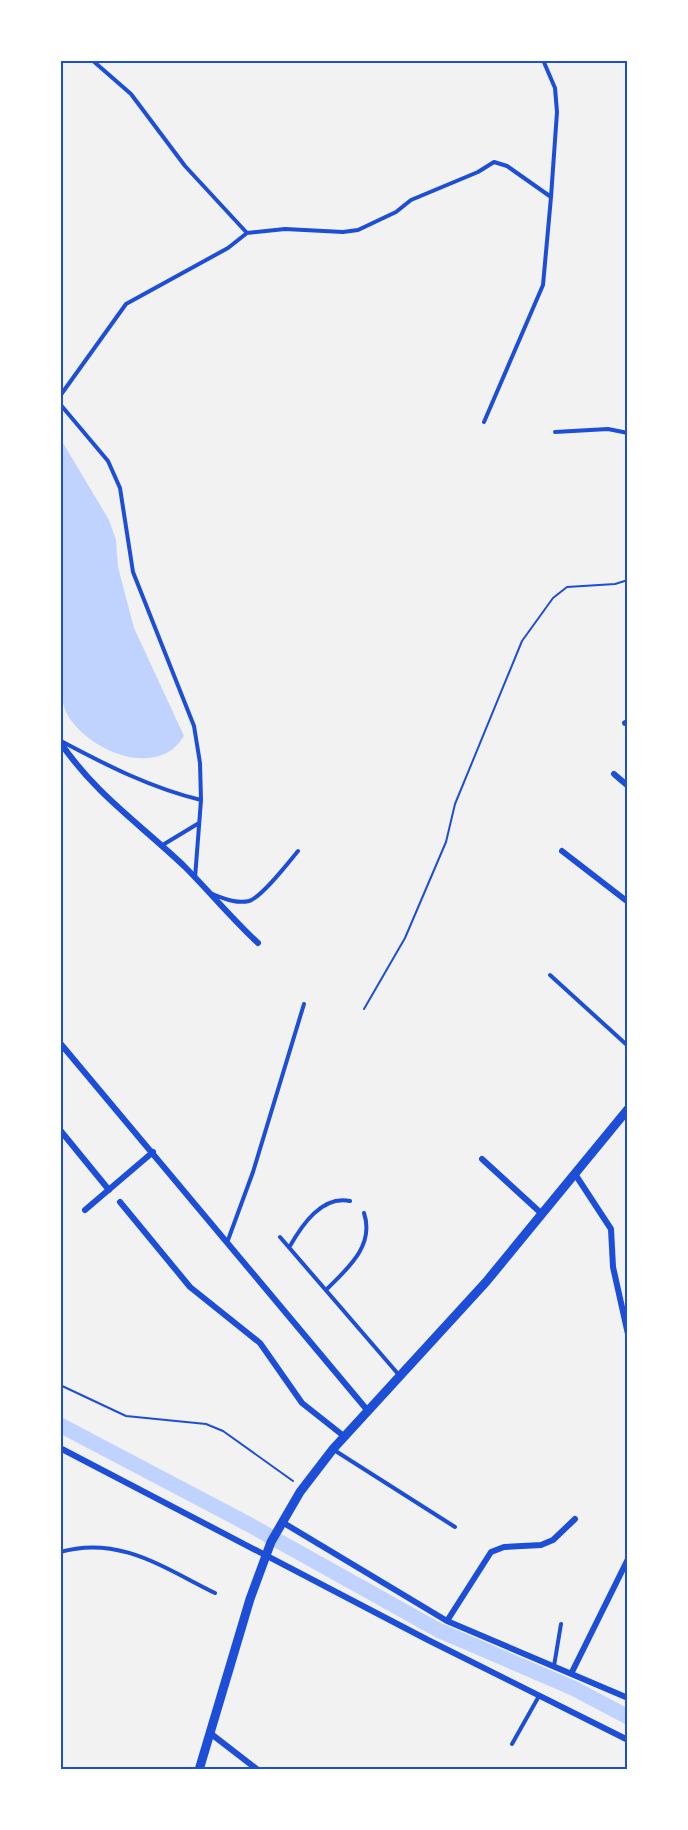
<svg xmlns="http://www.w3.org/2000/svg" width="688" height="1830" font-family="Inter,sans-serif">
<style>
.water{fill:#bfd3fe}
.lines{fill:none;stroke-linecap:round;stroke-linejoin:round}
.canal{stroke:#bfd3fe;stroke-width:15}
.path{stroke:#1d4ed8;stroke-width:2}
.service{stroke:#1d4ed8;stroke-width:4}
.minor{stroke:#1d4ed8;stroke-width:6}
.secondary{stroke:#1d4ed8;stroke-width:9}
.neatline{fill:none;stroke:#1d4ed8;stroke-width:2}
</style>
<rect width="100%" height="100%" fill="#f2f2f2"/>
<!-- water -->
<path class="water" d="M 60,438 L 109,520 L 116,540 L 118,567 L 134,628 L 184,736 C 157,781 87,750 67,714 C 62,705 62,692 60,682 Z"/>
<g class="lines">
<!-- canal -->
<path class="canal" d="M 60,1425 L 248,1524 L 438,1630 L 573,1688 L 628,1717"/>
<!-- path -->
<path class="path" d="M 364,1009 L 405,938 L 446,842 L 455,804 L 522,641 L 553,598 L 567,587 L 615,584 L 628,580
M 60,1385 L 126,1416 L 206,1424 L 223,1431 L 293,1481"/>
<!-- service -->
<path class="service" d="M 92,60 L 131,94 L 185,166 L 247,233
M 628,264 L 628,269
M 60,396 L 126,304 L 228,248 L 247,233 L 285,229 L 343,232 L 358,230 L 396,212 L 411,200 L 478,172 L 494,162 L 507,166 L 551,197 L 557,112 L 555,88 L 543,60
M 60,404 L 108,461 L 120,488 L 133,572 L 194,726 L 200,763 L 201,800 L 195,878
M 484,422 L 543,285 L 551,197
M 555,432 L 608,429 L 628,433
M 61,741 C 106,765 151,788 201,800
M 161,846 L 199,823
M 212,894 C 223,898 236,904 249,901 C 262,897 288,863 298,851
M 550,975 L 628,1046
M 280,1237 L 399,1375
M 228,1240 L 253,1172 L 304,1004
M 290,1246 C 302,1225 322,1195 350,1201
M 326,1290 C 347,1269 375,1246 364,1213
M 334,1450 L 455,1527
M 60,1552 C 119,1535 164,1568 215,1593
M 554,1666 L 561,1624
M 512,1744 L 539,1696"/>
<!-- minor -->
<path class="minor" d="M 625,723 L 628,722
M 60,742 C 96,795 139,823 184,866 C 209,891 232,919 258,943
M 614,774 L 628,786
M 562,851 L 628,902
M 60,1043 L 368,1411
M 60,1130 L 109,1190
M 482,1159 L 542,1214
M 575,1174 L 611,1229 L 613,1267 L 628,1334
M 120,1202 L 190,1287 L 260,1343 L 302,1403 L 345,1437
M 85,1210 L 153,1152
M 60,1448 L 428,1640 L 628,1740
M 282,1522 L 447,1621 L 628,1698
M 447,1621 L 491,1552 L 504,1547 L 541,1545 L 553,1540 L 575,1519
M 572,1672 L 628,1559
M 210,1733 L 258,1770"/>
<!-- secondary -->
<path class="secondary" d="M 199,1770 L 250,1599 L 271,1542 L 300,1492 L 333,1449 L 486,1282 L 628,1109"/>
</g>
<!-- border -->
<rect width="688" height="1830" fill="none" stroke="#ffffff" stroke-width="123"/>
<rect x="62" y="62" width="564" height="1706" class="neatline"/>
</svg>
